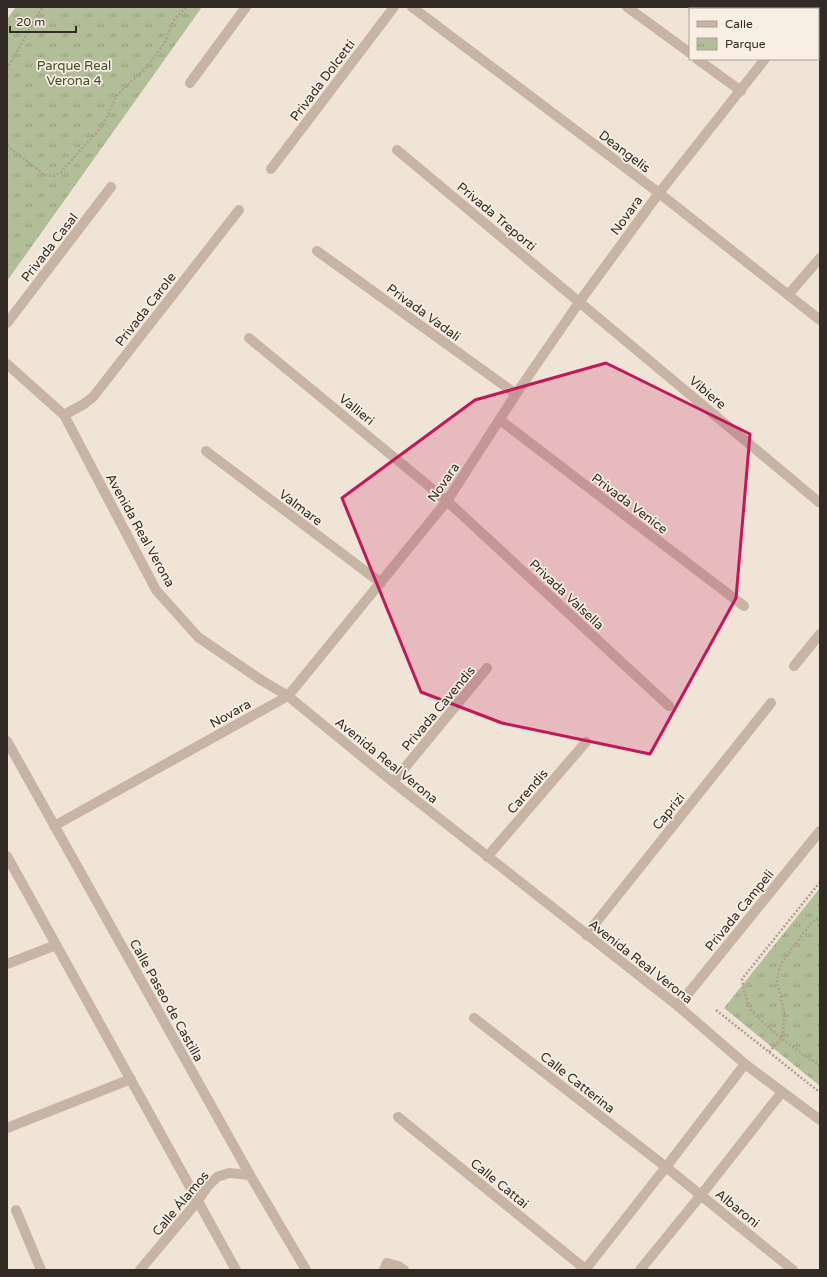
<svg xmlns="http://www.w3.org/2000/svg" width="827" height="1277" font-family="'Varela Round',sans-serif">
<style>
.park{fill:url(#park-tufts)}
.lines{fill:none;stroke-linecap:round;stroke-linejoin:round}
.path{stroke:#b29e8f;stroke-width:2.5;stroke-dasharray:2 2;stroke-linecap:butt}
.minor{stroke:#c7b4a4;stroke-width:10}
.marked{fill:#c2185b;fill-opacity:0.2;stroke:#c2185b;stroke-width:3;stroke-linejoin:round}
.labels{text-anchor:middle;stroke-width:3.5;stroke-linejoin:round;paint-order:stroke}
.park-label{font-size:13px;fill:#42502a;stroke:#f8eee3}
.street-label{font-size:13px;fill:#322a25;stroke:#f8eee3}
</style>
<defs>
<pattern id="park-tufts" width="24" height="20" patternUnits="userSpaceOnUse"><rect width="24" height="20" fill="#b1be98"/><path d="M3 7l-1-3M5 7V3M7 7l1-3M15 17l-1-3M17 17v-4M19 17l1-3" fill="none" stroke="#919b7c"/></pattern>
</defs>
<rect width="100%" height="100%" fill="#f0e4d7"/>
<!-- park -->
<path class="park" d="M 16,7 L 202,7 L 7,281 L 7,19 Z
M 820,888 L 820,1086 L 724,1008 Z"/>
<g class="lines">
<!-- path -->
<path class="path" d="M 7,69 L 42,7
M 7,146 L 45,175 L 54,176 L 61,172 L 103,125 L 117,95 L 148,66 L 165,42 L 173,21 L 186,7
M 820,882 L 742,979 C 744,991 746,1001 752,1011 C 759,1021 809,1062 820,1064
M 716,1010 L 818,1091
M 769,1052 L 782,1038 L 785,1014 L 777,982 L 780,965 L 812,922 L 820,918"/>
<!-- minor -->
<path class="minor" d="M 412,7 L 659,193 L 820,320
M 627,7 L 690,53
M 804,9 L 806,7
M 697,59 L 741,91
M 190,83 L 246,7
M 397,150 L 820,503
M 271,169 L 394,7
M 317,251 L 516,394
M 788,295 L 820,258
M 7,323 L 111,187
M 249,338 L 447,501 L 669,706
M 7,364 L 64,415 L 156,590 L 198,637 L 261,680 L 288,696 L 393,782 L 678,1006 L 745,1064 L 820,1120
M 64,415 L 84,404 L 93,397 L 239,210
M 500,420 L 744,606
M 206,451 L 381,583
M 794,666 L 820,634
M 7,741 L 250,1175 L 306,1270
M 393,782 L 487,668
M 54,826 L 288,696 L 447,501 L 516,394 L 580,301 L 659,193 L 765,59
M 7,856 L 236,1270
M 487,857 L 586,742
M 586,935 L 771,703
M 7,964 L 56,945
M 678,1006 L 820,831
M 474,1018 L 666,1167 L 793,1270
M 398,1117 L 585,1269
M 7,1128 L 131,1079
M 16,1210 L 41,1270
M 140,1270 L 197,1202 L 208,1186 L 217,1177 L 229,1173 L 250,1175
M 384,1270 L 387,1263 L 398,1266 L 404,1270
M 585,1270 L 666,1167 L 745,1064
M 640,1270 L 701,1195 L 782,1092"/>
</g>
<!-- marked area -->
<path class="marked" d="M 606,363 L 750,434 L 736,598 L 650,754 L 502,723 L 421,692 L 342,498 L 475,400 Z"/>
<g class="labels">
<!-- park labels -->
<g class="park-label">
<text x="74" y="70">Parque Real<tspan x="74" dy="15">Verona 4</tspan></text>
</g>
<!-- street labels -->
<g class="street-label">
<text transform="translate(322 80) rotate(-53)" y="5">Privada Dolcetti</text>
<text transform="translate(625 151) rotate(37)" y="5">Deangelis</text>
<text transform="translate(626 215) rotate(-54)" y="5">Novara</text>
<text transform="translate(497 216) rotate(40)" y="5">Privada Treporti</text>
<text transform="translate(49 247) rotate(-52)" y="5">Privada Casal</text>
<text transform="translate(145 309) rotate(-52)" y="5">Privada Carole</text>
<text transform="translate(424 312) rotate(36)" y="5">Privada Vadali</text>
<text transform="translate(708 392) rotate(40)" y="5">Vibiere</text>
<text transform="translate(357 409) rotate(39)" y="5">Vallieri</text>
<text transform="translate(443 482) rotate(-55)" y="5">Novara</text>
<text transform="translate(630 503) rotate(37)" y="5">Privada Venice</text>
<text transform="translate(301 507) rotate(37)" y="5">Valmare</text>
<text transform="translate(141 530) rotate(61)" y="5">Avenida Real Verona</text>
<text transform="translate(567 594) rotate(43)" y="5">Privada Valsella</text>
<text transform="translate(438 708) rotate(-50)" y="5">Privada Cavendis</text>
<text transform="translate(230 713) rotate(-29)" y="5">Novara</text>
<text transform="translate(387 760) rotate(39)" y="5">Avenida Real Verona</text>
<text transform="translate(527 791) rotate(-49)" y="5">Carendis</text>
<text transform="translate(668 811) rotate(-51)" y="5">Caprizi</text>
<text transform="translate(739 910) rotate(-51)" y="5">Privada Campeli</text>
<text transform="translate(641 961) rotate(38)" y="5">Avenida Real Verona</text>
<text transform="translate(167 1000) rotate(61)" y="5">Calle Paseo de Castilla</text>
<text transform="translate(578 1082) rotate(38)" y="5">Calle Catterina</text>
<text transform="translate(500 1183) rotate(39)" y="5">Calle Cattai</text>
<text transform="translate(180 1203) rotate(-50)" y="5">Calle Álamos</text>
<text transform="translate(738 1208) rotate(39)" y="5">Albaroni</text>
</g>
</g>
<!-- border -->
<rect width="827" height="1277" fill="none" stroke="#322a25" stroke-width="16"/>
<!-- legend -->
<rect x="689" y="8" width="130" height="52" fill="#f8eee3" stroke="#a9a097"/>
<rect x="697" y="21" width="20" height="6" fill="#c7b4a4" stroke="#a9a097"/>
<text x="725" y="28" font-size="12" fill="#322a25">Calle</text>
<rect x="697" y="38" width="20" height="12" fill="url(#park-tufts)" stroke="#a9a097"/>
<text x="725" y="48" font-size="12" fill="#322a25">Parque</text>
<!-- scale -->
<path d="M10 26v6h66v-6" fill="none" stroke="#322a25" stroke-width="2"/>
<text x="16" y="26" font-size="12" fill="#322a25" stroke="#f8eee3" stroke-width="3" paint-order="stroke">20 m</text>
</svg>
